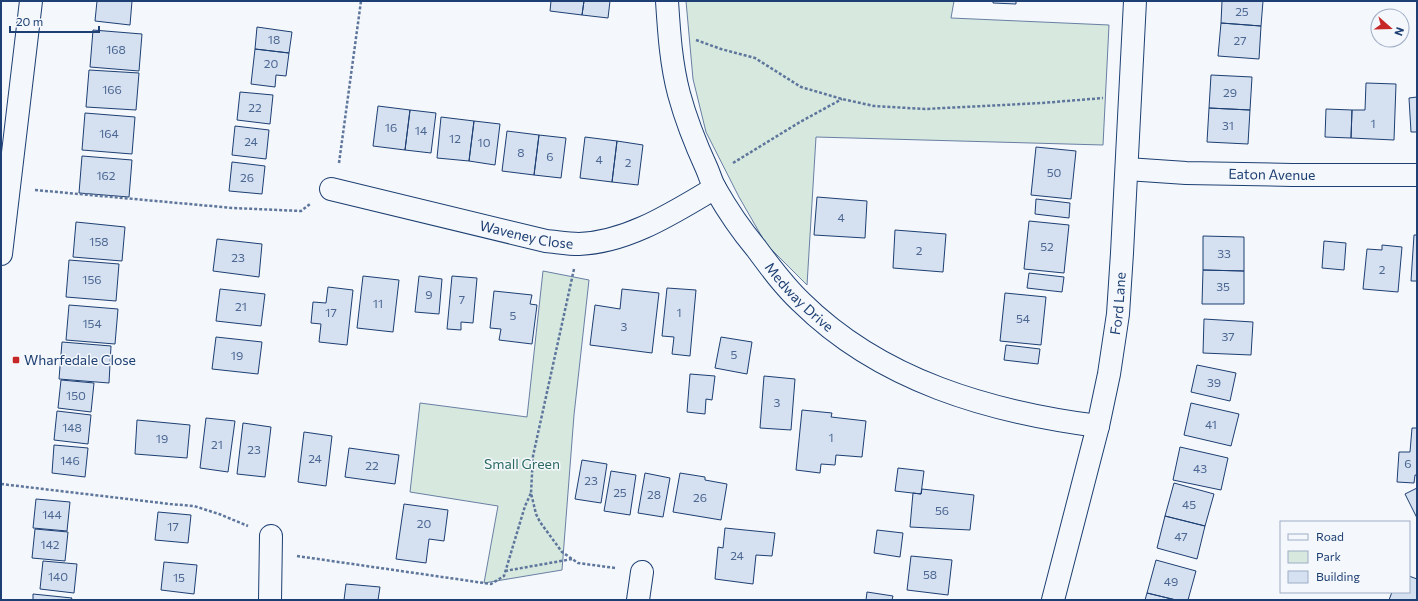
<svg xmlns="http://www.w3.org/2000/svg" width="1418" height="601" font-family="Commissioner,sans-serif">
<style>
.green{fill:#d7e8df;stroke:#687fa3}
.building{fill:#d5e0f0;stroke:#1d3f73}
.lines{fill:none;stroke-linecap:round;stroke-linejoin:round}
.minor-casing{stroke:#1d3f73;stroke-width:24}
.tertiary-casing{stroke:#1d3f73;stroke-width:24}
.path{stroke:#5e769c;stroke-width:2.5;stroke-dasharray:3 2;stroke-linecap:butt}
.minor{stroke:#f4f7fb;stroke-width:22}
.tertiary{stroke:#f4f7fb;stroke-width:22}
.poi-dot{fill:#c62828;stroke:#f4f7fb;stroke-width:1.5}
.labels{text-anchor:middle;stroke-width:3;stroke-linejoin:round;paint-order:stroke}
.number-label{font-size:12px;fill:#4b6792}
.street-label{font-size:14px;fill:#1d3f73;stroke:#f4f7fb}
.poi-label{font-size:14px;fill:#1d3f73;stroke:#f4f7fb;text-anchor:start}
.park-label{font-size:14px;fill:#2c6c60;stroke:#f4f7fb}
</style>
<rect width="100%" height="100%" fill="#f4f7fb"/>
<!-- green -->
<path class="green" d="M 686,1 L 954,1 L 951,18 L 1109,25 L 1103,145 L 816,137 L 807,285 L 766,244 L 739,197 L 706,132 L 693,79 Z
M 543,271 L 589,280 L 574,415 L 562,570 L 484,583 L 498,506 L 410,492 L 420,403 L 527,417 Z"/>
<!-- building -->
<path class="building" d="M 97,1 L 132,1 L 130,25 L 95,21 Z
M 551,1 L 584,1 L 582,15 L 550,11 Z
M 584,1 L 610,1 L 608,18 L 582,15 Z
M 993,1 L 1016,1 L 1016,4 L 993,3 Z
M 1222,1 L 1263,1 L 1261,26 L 1221,23 Z
M 1221,23 L 1261,26 L 1259,59 L 1218,56 Z
M 257,27 L 292,32 L 289,53 L 255,49 Z
M 93,30 L 142,34 L 139,71 L 90,67 Z
M 255,49 L 289,53 L 286,76 L 276,75 L 275,87 L 251,84 Z
M 89,70 L 139,73 L 136,110 L 86,107 Z
M 1211,75 L 1252,77 L 1250,110 L 1209,108 Z
M 1366,83 L 1396,84 L 1394,140 L 1351,138 L 1352,110 L 1365,110 Z
M 240,92 L 273,95 L 270,124 L 237,120 Z
M 1417,97 L 1417,132 L 1411,132 L 1409,98 Z
M 378,106 L 410,110 L 405,150 L 373,146 Z
M 1209,108 L 1250,110 L 1248,144 L 1207,142 Z
M 1326,109 L 1352,110 L 1351,138 L 1325,137 Z
M 410,110 L 436,113 L 431,153 L 405,150 Z
M 85,113 L 135,117 L 132,154 L 82,150 Z
M 441,117 L 474,121 L 469,161 L 437,158 Z
M 474,121 L 500,124 L 495,165 L 469,161 Z
M 235,126 L 269,130 L 266,159 L 232,155 Z
M 507,131 L 539,135 L 534,175 L 502,171 Z
M 539,135 L 566,138 L 561,178 L 534,175 Z
M 585,137 L 617,141 L 612,182 L 580,178 Z
M 617,141 L 643,145 L 638,185 L 612,182 Z
M 1036,147 L 1076,151 L 1071,199 L 1031,195 Z
M 82,156 L 132,160 L 129,197 L 79,193 Z
M 232,162 L 265,166 L 262,194 L 229,191 Z
M 817,197 L 867,201 L 865,238 L 814,235 Z
M 1036,199 L 1070,203 L 1069,218 L 1035,214 Z
M 1029,221 L 1069,225 L 1064,273 L 1024,269 Z
M 76,222 L 125,227 L 122,261 L 73,257 Z
M 895,230 L 946,234 L 943,272 L 893,268 Z
M 1414,235 L 1417,235 L 1417,281 L 1411,281 Z
M 1203,236 L 1244,237 L 1244,271 L 1203,270 Z
M 217,239 L 262,244 L 259,277 L 213,271 Z
M 1324,241 L 1346,243 L 1344,270 L 1322,268 Z
M 1382,245 L 1402,247 L 1398,292 L 1363,289 L 1367,249 L 1382,250 Z
M 69,260 L 119,264 L 116,301 L 66,297 Z
M 1203,270 L 1244,271 L 1244,304 L 1202,304 Z
M 1029,273 L 1064,277 L 1062,292 L 1027,288 Z
M 363,276 L 399,280 L 393,332 L 357,328 Z
M 419,276 L 442,279 L 439,314 L 415,312 Z
M 452,276 L 477,278 L 473,323 L 461,322 L 461,330 L 447,329 Z
M 328,287 L 353,290 L 347,345 L 319,342 L 321,324 L 311,323 L 313,302 L 326,303 Z
M 667,288 L 696,290 L 690,356 L 672,354 L 674,337 L 662,336 Z
M 220,289 L 265,294 L 261,326 L 216,321 Z
M 622,289 L 659,293 L 652,353 L 590,345 L 595,305 L 620,309 Z
M 494,291 L 532,295 L 530,304 L 537,305 L 532,344 L 499,340 L 501,329 L 490,328 Z
M 1005,293 L 1046,297 L 1041,345 L 1000,341 Z
M 69,305 L 118,309 L 115,344 L 66,340 Z
M 1204,319 L 1253,322 L 1251,355 L 1203,353 Z
M 216,337 L 262,342 L 258,374 L 212,369 Z
M 721,337 L 752,342 L 747,374 L 715,368 Z
M 62,342 L 111,346 L 109,383 L 59,379 Z
M 1006,345 L 1040,349 L 1038,364 L 1004,360 Z
M 1197,365 L 1236,373 L 1230,401 L 1191,392 Z
M 690,374 L 715,376 L 712,400 L 706,399 L 705,414 L 687,412 Z
M 764,376 L 795,379 L 791,430 L 760,428 Z
M 61,380 L 94,383 L 91,412 L 58,408 Z
M 1191,403 L 1239,414 L 1231,446 L 1184,435 Z
M 802,410 L 832,413 L 831,417 L 866,421 L 862,457 L 836,455 L 835,465 L 821,464 L 820,473 L 796,470 Z
M 57,411 L 91,415 L 88,444 L 54,440 Z
M 206,418 L 235,421 L 228,472 L 200,468 Z
M 137,420 L 190,425 L 187,458 L 135,454 Z
M 243,423 L 271,427 L 265,477 L 237,474 Z
M 1412,428 L 1417,428 L 1417,475 L 1415,475 L 1414,483 L 1397,482 L 1399,452 L 1410,452 Z
M 304,432 L 332,436 L 326,486 L 298,482 Z
M 54,445 L 88,448 L 85,477 L 52,473 Z
M 1180,447 L 1228,458 L 1221,490 L 1173,480 Z
M 349,448 L 399,455 L 395,484 L 345,477 Z
M 582,460 L 607,464 L 601,503 L 575,499 Z
M 898,468 L 924,471 L 921,494 L 895,491 Z
M 611,471 L 636,475 L 630,515 L 604,511 Z
M 645,473 L 670,478 L 663,517 L 638,513 Z
M 680,473 L 705,477 L 705,480 L 727,484 L 721,520 L 673,512 Z
M 1174,483 L 1214,494 L 1205,526 L 1165,516 Z
M 1417,488 L 1417,518 L 1405,494 Z
M 922,489 L 974,495 L 970,530 L 910,527 L 913,493 L 921,494 Z
M 36,499 L 70,502 L 67,531 L 33,528 Z
M 404,504 L 448,510 L 444,541 L 429,539 L 426,563 L 396,559 Z
M 158,512 L 191,515 L 188,543 L 155,540 Z
M 1165,516 L 1205,526 L 1197,559 L 1157,548 Z
M 725,528 L 775,533 L 772,556 L 756,555 L 753,584 L 715,579 L 718,547 L 723,548 Z
M 35,529 L 68,532 L 65,561 L 32,558 Z
M 877,530 L 903,533 L 900,557 L 874,553 Z
M 911,556 L 952,560 L 948,595 L 907,590 Z
M 1156,560 L 1196,571 L 1188,600 L 1176,600 L 1147,593 Z
M 43,561 L 77,564 L 74,593 L 40,589 Z
M 164,562 L 197,565 L 194,594 L 161,590 Z
M 1409,576 L 1417,579 L 1417,600 L 1389,600 L 1392,592 L 1409,592 Z
M 346,584 L 380,587 L 378,600 L 344,600 Z
M 867,592 L 893,596 L 892,600 L 866,600 Z
M 1147,593 L 1176,600 L 1145,600 Z
M 33,594 L 72,598 L 71,600 L 33,600 Z"/>
<g class="lines">
<defs>
<g id="minor">
<path id="s1" d="M 667,1 C 669,32 671,64 679,94 C 686,120 696,145 707,169 C 710,176 712,184 716,190 C 728,211 741,230 756,248 C 770,267 784,286 801,302 C 881,381 990,412 1098,426"/>
<path id="s2" d="M 1127,169 L 1186,173 L 1292,175 L 1417,175"/>
<path id="s3" d="M 331,189 L 546,241 C 557,242 568,244 579,244 C 629,242 674,212 715,188"/>
<path d="M 270,600 L 271,536"/>
<path d="M 638,600 L 642,572"/>
<path id="s4" d="M 1053,600 L 1098,426 L 1109,374 L 1118,314 L 1122,253 L 1135,1"/>
</g>
<path id="tertiary" d="M 1,254 L 31,1"/>
</defs>
<!-- minor casing -->
<use href="#minor" class="minor-casing"/>
<!-- tertiary casing -->
<use href="#tertiary" class="tertiary-casing"/>
<!-- path -->
<path class="path" d="M 696,40 L 721,49 L 755,58 L 801,87 L 842,99 L 874,106 L 925,109 L 1042,103 L 1103,98
M 339,163 L 361,1
M 733,163 L 800,122 L 842,99
M 35,190 L 233,208 L 301,211 L 310,204
M 574,269 L 533,456 L 531,493 L 536,514 L 540,522 L 562,552 L 578,563 L 615,568
M 1,484 L 170,504 L 194,506 L 219,514 L 248,526
M 297,556 L 491,584 L 504,576 L 525,506 L 531,493
M 505,571 L 572,559"/>
<!-- minor -->
<use href="#minor" class="minor"/>
<!-- tertiary -->
<use href="#tertiary" class="tertiary"/>
</g>
<!-- markers -->
<rect class="poi-dot" x="12" y="356" width="8" height="8" rx="2"/>
<g class="labels">
<!-- number labels -->
<g class="number-label">
<text x="1242" y="16">25</text>
<text x="274" y="44">18</text>
<text x="1240" y="45">27</text>
<text x="116" y="54">168</text>
<text x="271" y="68">20</text>
<text x="112" y="94">166</text>
<text x="1230" y="97">29</text>
<text x="255" y="112">22</text>
<text x="1373" y="128">1</text>
<text x="1228" y="130">31</text>
<text x="391" y="132">16</text>
<text x="421" y="135">14</text>
<text x="109" y="138">164</text>
<text x="455" y="143">12</text>
<text x="251" y="146">24</text>
<text x="484" y="147">10</text>
<text x="521" y="157">8</text>
<text x="550" y="161">6</text>
<text x="599" y="164">4</text>
<text x="628" y="167">2</text>
<text x="1054" y="177">50</text>
<text x="106" y="180">162</text>
<text x="247" y="182">26</text>
<text x="841" y="222">4</text>
<text x="99" y="246">158</text>
<text x="1047" y="251">52</text>
<text x="919" y="255">2</text>
<text x="1224" y="258">33</text>
<text x="238" y="262">23</text>
<text x="1382" y="274">2</text>
<text x="92" y="284">156</text>
<text x="1223" y="291">35</text>
<text x="429" y="299">9</text>
<text x="462" y="304">7</text>
<text x="378" y="308">11</text>
<text x="241" y="311">21</text>
<text x="331" y="317">17</text>
<text x="679" y="317">1</text>
<text x="513" y="320">5</text>
<text x="1023" y="323">54</text>
<text x="92" y="328">154</text>
<text x="624" y="331">3</text>
<text x="1228" y="341">37</text>
<text x="734" y="359">5</text>
<text x="237" y="360">19</text>
<text x="1214" y="387">39</text>
<text x="76" y="400">150</text>
<text x="777" y="407">3</text>
<text x="1211" y="429">41</text>
<text x="72" y="432">148</text>
<text x="831" y="442">1</text>
<text x="162" y="443">19</text>
<text x="217" y="449">21</text>
<text x="254" y="454">23</text>
<text x="315" y="463">24</text>
<text x="70" y="465">146</text>
<text x="1408" y="468">6</text>
<text x="372" y="470">22</text>
<text x="1200" y="473">43</text>
<text x="591" y="485">23</text>
<text x="620" y="497">25</text>
<text x="654" y="499">28</text>
<text x="700" y="502">26</text>
<text x="1189" y="509">45</text>
<text x="942" y="515">56</text>
<text x="52" y="519">144</text>
<text x="424" y="528">20</text>
<text x="173" y="531">17</text>
<text x="1181" y="541">47</text>
<text x="50" y="549">142</text>
<text x="737" y="560">24</text>
<text x="930" y="579">58</text>
<text x="58" y="581">140</text>
<text x="179" y="582">15</text>
<text x="1171" y="586">49</text>
</g>
<!-- street labels -->
<g class="street-label">
<text dy="5" stroke="none"><textPath href="#s2" startOffset="145">Eaton Avenue</textPath></text>
<text dy="5" stroke="none"><textPath href="#s3" startOffset="201">Waveney Close</textPath></text>
<text dy="5" stroke="none"><textPath href="#s1" startOffset="333">Medway Drive</textPath></text>
<text dy="5" stroke="none"><textPath href="#s4" startOffset="304">Ford Lane</textPath></text>
</g>
<!-- poi labels -->
<g class="poi-label">
<text x="24" y="365">Wharfedale Close</text>
</g>
<!-- park labels -->
<g class="park-label">
<text x="522" y="469">Small Green</text>
</g>
</g>
<!-- border -->
<rect width="1418" height="601" fill="none" stroke="#1d3f73" stroke-width="4"/>
<!-- legend -->
<rect x="1280" y="521" width="130" height="72" fill="#f4f7fb" stroke="#9eadc5"/>
<rect x="1288" y="534" width="20" height="6" fill="#f4f7fb" stroke="#9eadc5"/>
<text x="1316" y="541" font-size="12" fill="#1d3f73">Road</text>
<rect x="1288" y="551" width="20" height="12" fill="#d7e8df" stroke="#9eadc5"/>
<text x="1316" y="561" font-size="12" fill="#1d3f73">Park</text>
<rect x="1288" y="571" width="20" height="12" fill="#d5e0f0" stroke="#9eadc5"/>
<text x="1316" y="581" font-size="12" fill="#1d3f73">Building</text>
<!-- north arrow -->
<g transform="translate(1390 28) rotate(110)"><circle r="19" fill="#f4f7fb" stroke="#9eadc5"/>
<path d="M0-3L7 15L0 10L-7 15Z" fill="#c62828"/>
<text y="-6" font-size="11" font-weight="bold" text-anchor="middle" fill="#1d3f73">N</text>
</g>
<!-- scale -->
<path d="M10 26v6h89v-6" fill="none" stroke="#1d3f73" stroke-width="2"/>
<text x="16" y="26" font-size="12" fill="#1d3f73" stroke="#f4f7fb" stroke-width="3" paint-order="stroke">20 m</text>
</svg>
